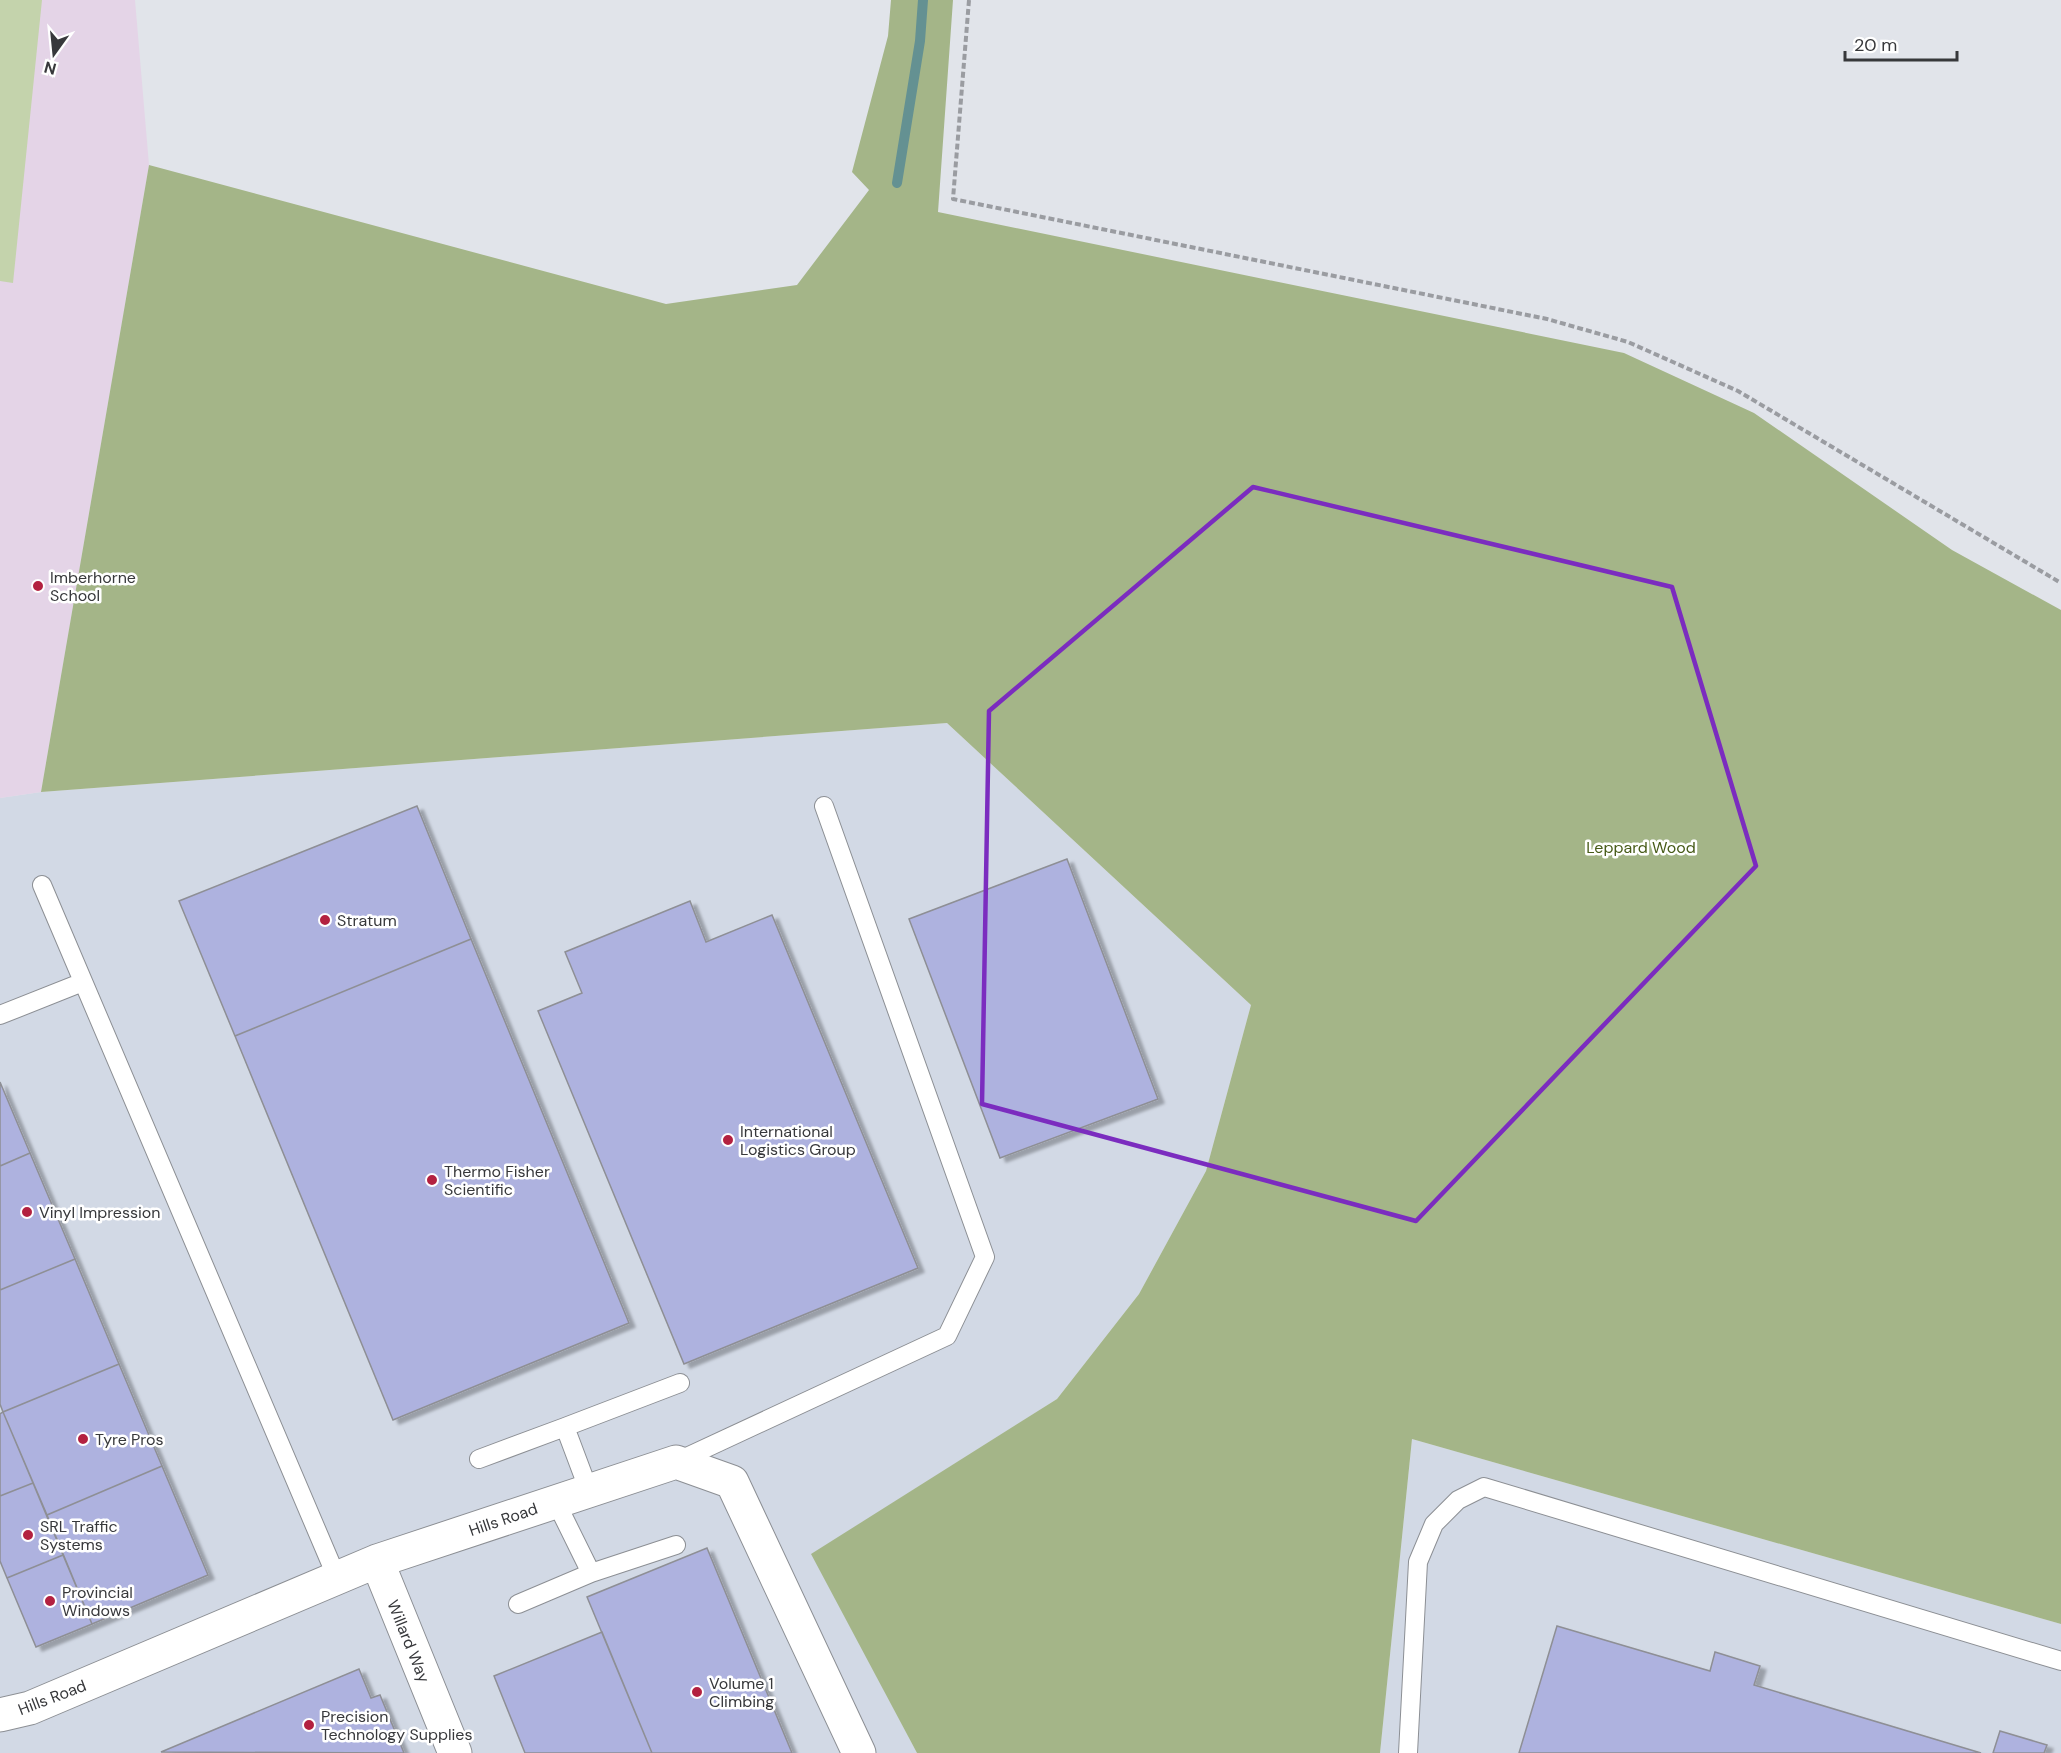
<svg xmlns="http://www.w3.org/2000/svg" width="2061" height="1753" font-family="'DM Sans',sans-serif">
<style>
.built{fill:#d2d9e5}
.education{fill:#e4d4e7}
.green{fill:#c4d3ac}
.forest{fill:#a4b588}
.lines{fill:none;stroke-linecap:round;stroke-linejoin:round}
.stream{stroke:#649192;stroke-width:10}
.building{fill:#aeb2df;stroke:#8e8f95;stroke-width:1.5;filter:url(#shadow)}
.service-casing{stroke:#8c8f94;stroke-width:20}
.minor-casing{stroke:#8c8f94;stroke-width:35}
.path{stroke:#9a9ca1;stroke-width:4;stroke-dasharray:6 3;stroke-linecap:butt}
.service{stroke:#fff;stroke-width:18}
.minor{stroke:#fff;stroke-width:33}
.marked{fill:none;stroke:#7b2cbf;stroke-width:4.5;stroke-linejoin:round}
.poi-dot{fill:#b32140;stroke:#fff;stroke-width:2}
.labels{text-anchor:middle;stroke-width:5;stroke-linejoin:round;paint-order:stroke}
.poi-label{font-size:16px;fill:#37383b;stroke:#fff;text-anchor:start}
.park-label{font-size:16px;fill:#475b18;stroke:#fff}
.street-label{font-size:16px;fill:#37383b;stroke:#fff}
</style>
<defs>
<filter id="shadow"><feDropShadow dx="6" dy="4" stdDeviation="1.5" flood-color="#0004"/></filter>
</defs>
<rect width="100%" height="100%" fill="#e1e4ea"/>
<!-- built -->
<path class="built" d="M 947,723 L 1251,1005 L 1206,1171 L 1139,1294 L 1057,1399 L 812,1554 L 917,1753 L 0,1753 L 0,798 L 41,792 Z
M 1412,1439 L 2061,1624 L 2061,1753 L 1380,1753 Z"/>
<!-- education -->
<path class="education" d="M 0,0 L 135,0 L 149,165 L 41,792 L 0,798 Z"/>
<!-- green -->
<path class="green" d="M 0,0 L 42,0 L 13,283 L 0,281 Z"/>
<!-- forest -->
<path class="forest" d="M 891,0 L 953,0 L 938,212 L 1624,353 L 1754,413 L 1952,550 L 2061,610 L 2061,1624 L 1412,1439 L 1380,1753 L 917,1753 L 811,1554 L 1057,1399 L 1139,1294 L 1206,1171 L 1251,1005 L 947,723 L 41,792 L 149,165 L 666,304 L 797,285 L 869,190 L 852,172 L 888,36 Z"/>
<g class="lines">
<!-- stream -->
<path class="stream" d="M 897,183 L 920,41 L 923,0"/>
</g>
<!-- building -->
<path class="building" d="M 417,806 L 471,939 L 235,1036 L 179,901 Z
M 1067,859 L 1158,1099 L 1000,1158 L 909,919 Z
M 690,901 L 706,942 L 772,915 L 918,1268 L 684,1364 L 538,1011 L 582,993 L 565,952 Z
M 471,939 L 629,1323 L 393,1420 L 235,1036 Z
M 0,1082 L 30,1153 L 0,1166 Z
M 30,1153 L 75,1259 L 0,1290 L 0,1166 Z
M 75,1259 L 119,1364 L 3,1412 L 0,1404 L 0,1290 Z
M 119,1364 L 162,1466 L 47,1515 L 3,1412 Z
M 3,1412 L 33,1483 L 0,1496 L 0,1414 Z
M 162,1466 L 208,1575 L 92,1624 L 47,1515 Z
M 33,1483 L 63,1555 L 7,1578 L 0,1561 L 0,1496 Z
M 707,1548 L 792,1753 L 652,1753 L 587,1597 Z
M 63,1555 L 92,1624 L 36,1647 L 7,1578 Z
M 1557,1626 L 1710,1671 L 1715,1652 L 1760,1666 L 1754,1685 L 1981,1753 L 1519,1753 Z
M 602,1632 L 652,1753 L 525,1753 L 494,1676 Z
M 359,1669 L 371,1698 L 380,1695 L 404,1753 L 161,1752 Z
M 2000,1731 L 2047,1745 L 2044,1753 L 1993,1753 Z"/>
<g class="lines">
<defs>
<path id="service" d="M 42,885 L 337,1578
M 0,1015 L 83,982
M 479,1459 L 565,1427
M 676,1462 L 947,1336 L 985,1257 L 824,806
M 589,1491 L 565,1427 L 680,1383
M 591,1573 L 676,1545
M 518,1604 L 591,1573 L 556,1502
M 1408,1753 L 1418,1562 L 1434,1524 L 1458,1500 L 1484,1487 L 2061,1661"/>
<path id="minor" d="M 377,1561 L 455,1753
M 0,1715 L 30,1708 L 377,1561 L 676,1462 L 732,1482 L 859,1753"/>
</defs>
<!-- service casing -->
<use href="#service" class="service-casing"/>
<!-- minor casing -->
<use href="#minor" class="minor-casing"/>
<!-- path -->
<path class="path" d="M 969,0 L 953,199 L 1547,319 L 1628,342 L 1738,391 L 2061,583"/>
<!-- service -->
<use href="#service" class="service"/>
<!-- minor -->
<use href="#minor" class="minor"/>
</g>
<!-- marked area -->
<path class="marked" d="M 1253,487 L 1672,587 L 1756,866 L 1416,1221 L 982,1104 L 989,711 Z"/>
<!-- markers -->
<g class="poi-dot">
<circle cx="38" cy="586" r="6"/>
<circle cx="325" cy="920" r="6"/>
<circle cx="728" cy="1140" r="6"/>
<circle cx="432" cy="1180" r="6"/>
<circle cx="27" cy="1212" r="6"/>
<circle cx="83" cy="1439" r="6"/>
<circle cx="28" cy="1535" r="6"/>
<circle cx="50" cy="1601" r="6"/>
<circle cx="697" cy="1692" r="6"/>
<circle cx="309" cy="1725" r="6"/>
</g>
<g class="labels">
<!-- poi labels -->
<g class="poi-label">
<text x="50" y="583">Imberhorne<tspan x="50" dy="18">School</tspan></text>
<text x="337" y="926">Stratum</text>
<text x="740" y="1137">International<tspan x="740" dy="18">Logistics Group</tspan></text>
<text x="444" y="1177">Thermo Fisher<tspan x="444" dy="18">Scientific</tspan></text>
<text x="39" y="1218">Vinyl Impression</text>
<text x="95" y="1445">Tyre Pros</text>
<text x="40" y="1532">SRL Traffic<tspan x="40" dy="18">Systems</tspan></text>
<text x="62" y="1598">Provincial<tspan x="62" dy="18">Windows</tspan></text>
<text x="709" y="1689">Volume 1<tspan x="709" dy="18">Climbing</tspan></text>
<text x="321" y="1722">Precision<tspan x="321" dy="18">Technology Supplies</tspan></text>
</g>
<!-- park labels -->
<g class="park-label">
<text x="1641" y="853">Leppard Wood</text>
</g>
<!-- street labels -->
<g class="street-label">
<text transform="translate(503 1519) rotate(-19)" y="6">Hills Road</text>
<text transform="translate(409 1641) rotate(68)" y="6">Willard Way</text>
<text transform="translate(52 1697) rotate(-21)" y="6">Hills Road</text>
</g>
</g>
<!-- north arrow -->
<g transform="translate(54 54) rotate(195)" stroke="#ffffff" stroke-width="4.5" paint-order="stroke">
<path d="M0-4.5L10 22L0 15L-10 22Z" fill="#37383b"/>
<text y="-9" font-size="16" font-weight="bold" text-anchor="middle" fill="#37383b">N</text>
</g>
<!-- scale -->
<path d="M1845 51v9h112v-9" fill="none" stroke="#37383b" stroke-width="3"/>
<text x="1854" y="51" font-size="18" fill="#37383b" stroke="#ffffff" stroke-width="4.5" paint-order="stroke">20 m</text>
</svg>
